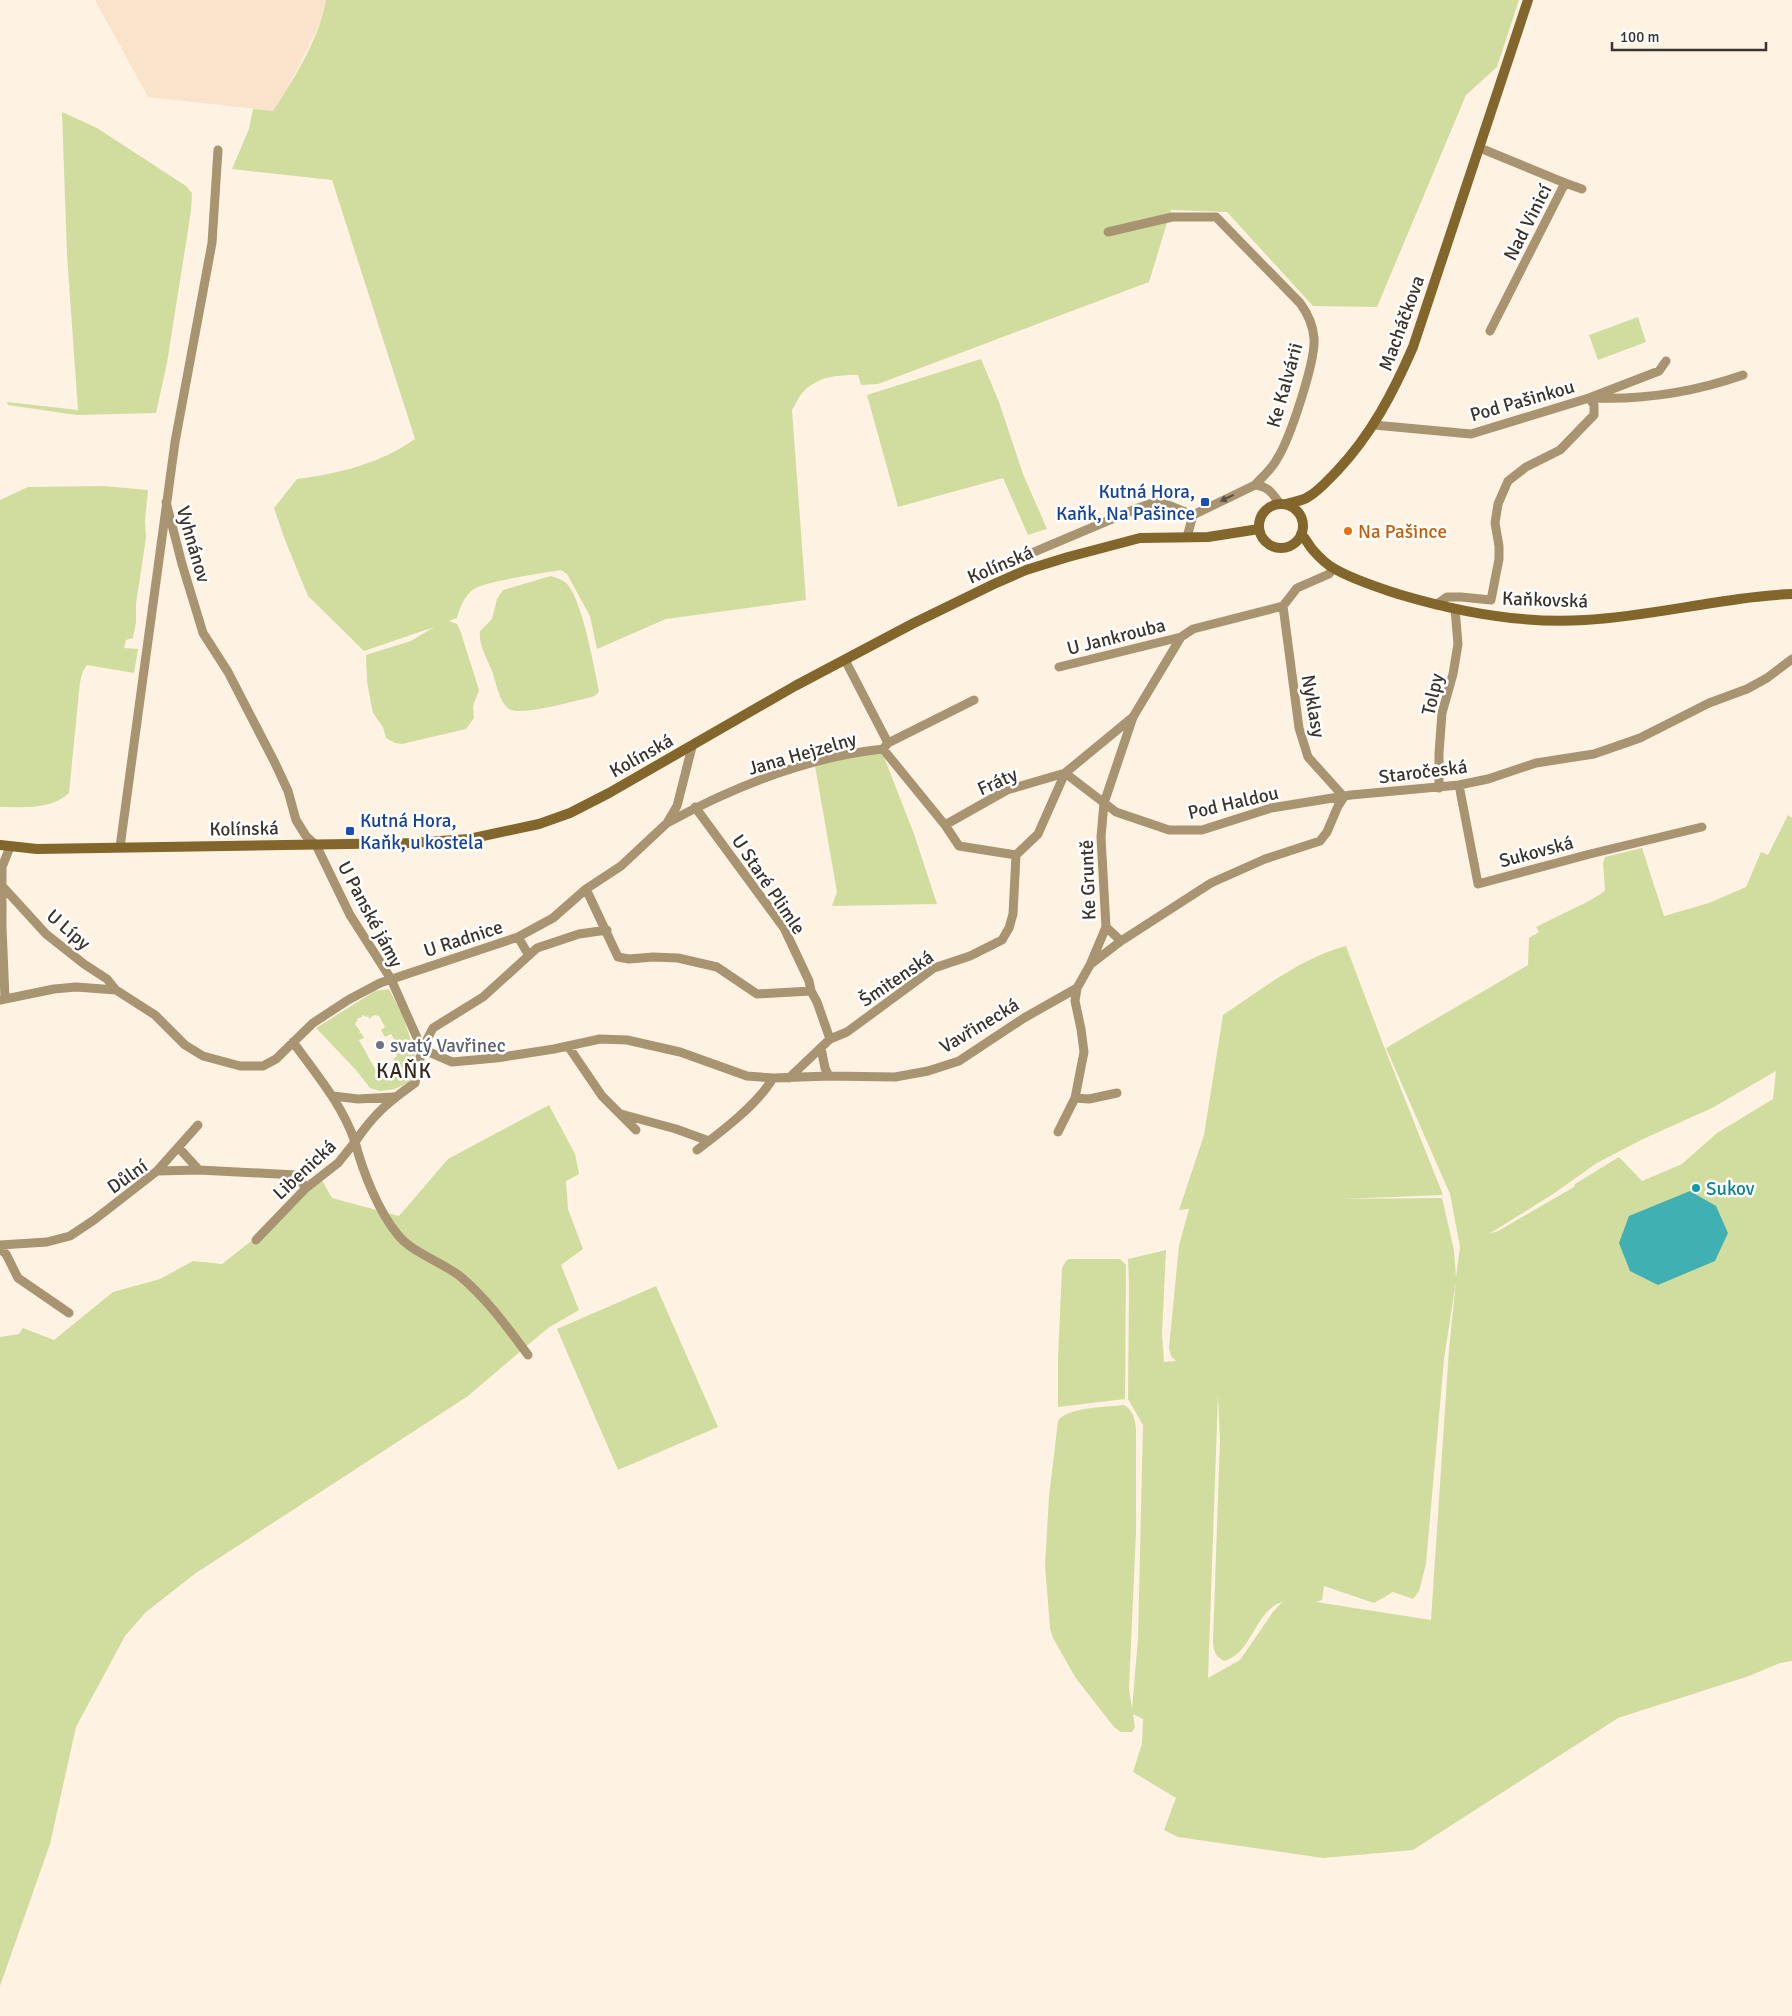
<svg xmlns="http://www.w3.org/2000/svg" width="1792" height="2016" font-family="Signika,sans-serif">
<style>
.built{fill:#f9e4cb}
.green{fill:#d0dd9f;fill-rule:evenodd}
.water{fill:#41b0b3}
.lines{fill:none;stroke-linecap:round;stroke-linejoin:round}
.street{stroke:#a89470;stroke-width:9}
.secondary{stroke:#83662c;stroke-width:10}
.oneway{fill:#5b5141}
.transit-dot{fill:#1a4fb4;stroke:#fff;stroke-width:2}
.food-dot{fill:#e8710a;stroke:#fff;stroke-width:2}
.worship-dot{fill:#6b7280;stroke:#fff;stroke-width:2}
.culture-dot{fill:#0f9aa8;stroke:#fff;stroke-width:2}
.labels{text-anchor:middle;stroke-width:5;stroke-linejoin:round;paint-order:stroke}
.street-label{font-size:19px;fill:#3a342d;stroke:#fff}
.transit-label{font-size:19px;fill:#164399;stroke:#fff;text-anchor:end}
.food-label{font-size:19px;fill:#c56008;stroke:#fff;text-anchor:start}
.worship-label{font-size:19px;fill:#5b616d;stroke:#fff;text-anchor:start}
.culture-label{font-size:19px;fill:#0d838f;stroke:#fff;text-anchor:start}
.quarter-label{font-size:21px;letter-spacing:1px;fill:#35291b;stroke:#fff}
</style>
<rect width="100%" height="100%" fill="#fef2e3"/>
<!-- built -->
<path class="built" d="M 95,0 L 326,0 L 323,18 L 287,89 L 273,111 L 148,97 Z"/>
<!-- green -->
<path class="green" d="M 326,0 L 1519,0 L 1497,67 L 1466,95 L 1377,307 L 1313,306 L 1227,212 L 1171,210 L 1149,282 L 878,384 L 861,385 L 858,375 C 839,375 820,376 805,390 C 799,395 796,404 792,410 L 806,600 L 666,619 L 597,649 L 590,616 L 567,574 L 561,570 C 544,573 486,581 474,589 C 464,596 460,607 457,618 L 449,621 L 457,624 L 460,630 L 479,690 L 473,706 L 474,718 L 466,729 L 402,744 L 395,743 L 386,738 L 383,727 L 373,713 L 371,704 L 367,681 L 366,655 L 411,641 L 434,627 L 364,651 L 308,596 L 285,540 L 274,508 L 297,479 C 338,474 381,463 415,439 L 332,180 L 232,169 L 249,129 L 253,109 L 273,111 C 293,81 321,35 326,0 Z
M 62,112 L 97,128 L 186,186 L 192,193 L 191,211 L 167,363 L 156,413 L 77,415 L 8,405 L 7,402 L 78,410 L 67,255 Z
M 1638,317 L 1646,342 L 1598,360 L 1589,335 Z
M 981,359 L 999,402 L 1023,474 L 1047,529 L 1028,535 L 1003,478 L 898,507 L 867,395 Z
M 103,486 L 148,490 L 145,521 L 146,538 L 136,604 L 136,622 L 133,638 L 126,640 L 124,648 L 138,649 L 134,673 L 87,665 L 83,671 L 80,682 L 69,793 C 51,810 24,807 0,807 L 0,500 L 28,487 Z
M 551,576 C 557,578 564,580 568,585 C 583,604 594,667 599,691 L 596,695 L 592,697 C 577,700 520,717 509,709 C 499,702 496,682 492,671 C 487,659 478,643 480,631 L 492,619 L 497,599 L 503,590 Z
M 882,752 L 914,834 L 937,904 L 832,906 L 837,892 L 814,760 Z
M 1788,815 L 1792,818 L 1792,1661 L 1780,1663 L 1749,1676 L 1618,1718 L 1413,1850 L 1323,1858 L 1178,1837 L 1164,1830 L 1176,1798 L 1133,1772 L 1142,1744 L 1143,1719 L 1133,1714 L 1135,1727 L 1132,1732 L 1121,1732 L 1114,1727 L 1075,1677 L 1053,1638 L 1050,1628 L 1045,1565 L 1049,1497 L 1058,1421 C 1066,1407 1108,1407 1124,1405 C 1133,1410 1135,1419 1136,1429 L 1136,1532 L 1129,1688 L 1132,1709 L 1138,1639 L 1143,1425 L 1128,1399 L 1129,1285 L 1128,1259 L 1166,1250 L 1162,1334 L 1164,1362 L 1176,1361 L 1171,1356 L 1169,1348 L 1179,1245 L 1189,1209 L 1179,1210 L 1204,1135 L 1223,1015 C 1262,989 1301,958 1346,946 L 1383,1044 L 1443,1195 L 1342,1199 L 1442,1198 L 1454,1250 L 1456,1277 L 1460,1247 L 1450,1194 L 1386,1048 L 1528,965 L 1529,938 L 1539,932 L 1536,927 L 1589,901 L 1602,893 L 1605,890 L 1603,863 L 1605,857 L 1642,848 L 1664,916 L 1709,903 L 1746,887 L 1761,852 L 1768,855 ZM 1776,1071 L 1773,1099 L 1717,1133 L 1682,1164 L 1642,1181 L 1619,1157 L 1575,1184 L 1574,1187 L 1498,1231 L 1489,1234 L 1553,1194 L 1597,1163 L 1643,1139 L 1712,1108 ZM 1456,1281 L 1449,1349 L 1431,1620 L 1316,1602 L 1322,1600 L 1324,1586 L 1374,1603 L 1393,1592 L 1413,1599 L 1419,1591 L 1426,1564 L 1444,1359 ZM 1218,1395 L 1220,1440 L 1213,1642 C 1214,1652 1215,1656 1224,1661 C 1252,1654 1255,1610 1282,1602 L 1273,1612 L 1240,1660 L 1208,1678 Z
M 389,989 L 403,1016 L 417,1060 L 410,1082 L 395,1089 L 380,1091 L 370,1088 L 356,1070 L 316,1028 L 375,991 ZM 362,1015 L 367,1017 L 368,1015 L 369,1019 L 374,1015 L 379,1016 L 385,1027 L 381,1030 L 385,1037 L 391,1034 L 399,1048 L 394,1051 L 397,1056 L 394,1058 L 393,1062 L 398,1069 L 396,1068 L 385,1076 L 381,1065 L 375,1069 L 359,1040 L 364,1038 L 361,1033 L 359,1033 L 360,1031 L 355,1024 L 358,1020 L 356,1019 L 362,1017 Z
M 549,1105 L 575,1154 L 579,1174 L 566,1181 L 568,1209 L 583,1249 L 561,1265 L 579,1310 L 548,1328 L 468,1396 L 196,1573 L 146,1612 L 125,1636 L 76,1727 L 50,1844 L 0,1986 L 0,1337 L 19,1334 L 23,1328 L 54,1340 L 113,1292 L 160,1279 L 193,1261 L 222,1264 L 284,1215 L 320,1177 L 332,1198 L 399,1216 L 448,1159 Z
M 1069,1259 L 1120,1259 L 1126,1265 L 1125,1399 L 1058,1407 L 1058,1358 L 1062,1268 L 1066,1261 Z
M 656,1286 L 718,1427 L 618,1470 L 557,1329 Z"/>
<!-- water -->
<path class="water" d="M 1690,1191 L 1716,1206 L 1728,1233 L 1715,1261 L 1658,1285 L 1630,1271 L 1619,1243 L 1629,1216 Z"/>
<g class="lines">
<!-- street -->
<path class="street" d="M 1480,148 L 1565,183 L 1490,331
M 1565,183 L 1582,189
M 1108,232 L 1172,217 L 1216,217 L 1300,303 C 1308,314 1313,324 1314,338 C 1316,360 1290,439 1277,459 C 1272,469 1262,477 1255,485
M 1594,398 C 1646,400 1694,392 1743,375
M 1374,425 L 1471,434 L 1589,398 L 1659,371 L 1666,361
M 166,502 L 182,564 L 203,633 L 228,672 L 275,763 L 288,791 L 296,820 L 306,836 L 316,845 L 350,915 L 391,979 L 422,1049 L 415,1083 C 388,1102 373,1115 355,1142 C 363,1172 378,1211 398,1235 C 411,1252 444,1263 461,1277 C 488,1300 507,1327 528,1355
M 1187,537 L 1193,515 L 1255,485 C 1268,486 1273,494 1280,504
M 989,571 L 1138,508 L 1158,501 L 1193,515
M 1436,605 L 1447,597 L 1461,597 L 1491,600 L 1499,559 L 1499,546 L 1495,523 L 1498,504 L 1508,481 L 1526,467 L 1560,450 L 1594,415 L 1594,405 L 1589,398
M 1283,606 L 1299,728 L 1308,757 L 1344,797
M 1059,667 L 1181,637
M 888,743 L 974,700
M 883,749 L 945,825 L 959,846 L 1016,855
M 1065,773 L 1116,812 L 1169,830 L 1202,830 L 1271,808 L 1351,795 L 1459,785 L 1488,779 L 1536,763 L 1594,754 L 1640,738 L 1709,703 L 1747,689 L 1767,678 L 1792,659
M 1459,785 L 1478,884 L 1590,854 L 1702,827
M 1439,788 L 1439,753 L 1442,713 L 1453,674 L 1458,644 L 1455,609
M 695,807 L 784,928 L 809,981 L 811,991 L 817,1002 L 830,1039
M 667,823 C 733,787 807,757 883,749 L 888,743 L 845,660
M 945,825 L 1007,790 L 1065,773 L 1133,717
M 120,847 L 175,442 L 212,243 L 218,150
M 4,888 L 46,934 L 84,964 L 107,979 L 116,990
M 586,889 L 618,957 L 629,959 L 653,957 L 678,958 L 717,967 L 757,994 L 811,991
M 1106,927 L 1121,941
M 607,930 L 579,934 L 537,948 L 483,997 L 433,1028 L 422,1049 L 452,1062 L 496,1058 L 554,1049 L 600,1039 L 627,1040 L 680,1052 L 747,1076 L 773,1078 L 829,1076 L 895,1077 L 928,1071 L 959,1061 L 1024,1018 L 1077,988
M 518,937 L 528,954
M 1091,964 L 1121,941 L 1211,883 L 1265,859 L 1320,841 L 1327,832 L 1338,806 L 1344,797
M 5,998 L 2,927 L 2,867 L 10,847
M 0,1000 L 54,989 L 76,987 L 116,990 L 155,1015 L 185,1045 L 203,1056 L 240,1066 L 263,1066 L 276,1059 L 313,1023 L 348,1000 L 380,983 L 518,937 L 553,918 L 586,889 L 621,866 L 667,823 L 677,806 L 692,747
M 568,1046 L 602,1096 L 636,1130
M 821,1048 L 825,1068 L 829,1076
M 789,1078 L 830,1039 L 847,1032 L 934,968 L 970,956 L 1002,940 L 1009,928 L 1013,914 L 1016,855 L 1038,834 L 1065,773
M 333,1096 L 358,1099 L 394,1097
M 1075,1098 L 1089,1099 L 1117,1093
M 621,1114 L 676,1129 L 709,1141
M 1058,1132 L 1075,1098 L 1084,1052 L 1081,1029 L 1075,1001 L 1077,988 L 1090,965 L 1106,927 L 1101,837 L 1104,803 L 1133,717 L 1181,637 L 1193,629 L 1283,606 L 1297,588 L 1329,574 L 1333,569
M 178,1147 L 199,1170
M 697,1150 C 721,1132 758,1104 773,1078
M 157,1171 L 198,1125
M 256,1240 L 306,1188 L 338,1163 L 355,1142 C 342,1104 316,1074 293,1042
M 0,1245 L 47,1242 L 70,1236 L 94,1220 L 157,1171 L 199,1170 L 296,1175 L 306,1188
M 0,1249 L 6,1254 L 18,1278 L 69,1313"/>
<!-- secondary -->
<path class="secondary" d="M 1286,504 C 1293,502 1302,501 1308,497 C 1319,491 1328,480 1337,471 C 1371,435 1393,393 1413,347 L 1528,0
M1259 526a22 22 0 1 1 44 0a22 22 0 1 1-44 0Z
M 1301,534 C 1306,539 1308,544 1312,549 C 1318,556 1327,565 1335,569 C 1354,580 1377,587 1398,594 C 1458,612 1523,624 1585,620 C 1655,616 1723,597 1792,594
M 0,845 L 37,849 L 411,843 L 469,839 L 539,824 L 570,813 L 609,793 L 795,686 L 914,623 L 994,584 L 1026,570 L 1068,557 L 1140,538 L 1208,537 L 1259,529"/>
</g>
<!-- one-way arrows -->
<defs><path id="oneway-solid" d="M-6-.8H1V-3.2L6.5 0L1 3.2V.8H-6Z" transform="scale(1.25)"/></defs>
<use class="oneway" href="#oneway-solid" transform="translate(1227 498) rotate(155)"/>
<!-- markers -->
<g class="transit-dot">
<rect x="1200" y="497" width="10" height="10" rx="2.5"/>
<rect x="345" y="826" width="10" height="10" rx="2.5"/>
</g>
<circle class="food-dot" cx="1348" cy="531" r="5"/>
<circle class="worship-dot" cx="380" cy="1045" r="5"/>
<circle class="culture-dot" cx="1696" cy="1188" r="5"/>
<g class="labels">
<!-- street labels -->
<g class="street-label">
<text transform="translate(1527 222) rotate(-63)" y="7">Nad Vinicí</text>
<text transform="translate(1401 323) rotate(-70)" y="7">Macháčkova</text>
<text transform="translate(1284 385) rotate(-74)" y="7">Ke Kalvárii</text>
<text transform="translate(1522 400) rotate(-16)" y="7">Pod Pašinkou</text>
<text transform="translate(194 544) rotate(74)" y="7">Vyhnánov</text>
<text transform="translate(1000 564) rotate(-23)" y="7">Kolínská</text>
<text transform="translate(1545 599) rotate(2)" y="7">Kaňkovská</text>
<text transform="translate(1116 636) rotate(-14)" y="7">U Jankrouba</text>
<text transform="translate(1432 694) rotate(-77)" y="7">Tolpy</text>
<text transform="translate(1314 706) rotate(80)" y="7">Nyklasy</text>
<text transform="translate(802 753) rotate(-16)" y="7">Jana Hejzelny</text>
<text transform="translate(641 755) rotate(-29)" y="7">Kolínská</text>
<text transform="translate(1423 771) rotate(-7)" y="7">Staročeská</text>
<text transform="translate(997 781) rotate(-24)" y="7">Fráty</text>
<text transform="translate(1233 802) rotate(-13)" y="7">Pod Haldou</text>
<text transform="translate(244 828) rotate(-1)" y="7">Kolínská</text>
<text transform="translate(1536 851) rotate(-15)" y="7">Sukovská</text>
<text transform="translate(1087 880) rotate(-92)" y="7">Ke Gruntě</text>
<text transform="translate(769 884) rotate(56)" y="7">U Staré Plimle</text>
<text transform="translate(371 914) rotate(62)" y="7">U Panské jámy</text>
<text transform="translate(69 929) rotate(41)" y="7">U Lípy</text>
<text transform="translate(463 938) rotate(-18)" y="7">U Radnice</text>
<text transform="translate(896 978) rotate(-34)" y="7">Šmitenská</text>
<text transform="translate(979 1025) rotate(-31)" y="7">Vavřinecká</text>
<text transform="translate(304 1169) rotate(-43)" y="7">Libenická</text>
<text transform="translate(127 1176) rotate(-35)" y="7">Důlní</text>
</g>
<!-- transit labels -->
<g class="transit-label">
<text x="1195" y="498">Kutná Hora,<tspan x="1195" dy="22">Kaňk, Na Pašince</tspan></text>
<text x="360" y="827" text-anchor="start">Kutná Hora,<tspan x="360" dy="22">Kaňk, u kostela</tspan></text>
</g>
<!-- food labels -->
<g class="food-label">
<text x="1358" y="538">Na Pašince</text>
</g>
<!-- worship labels -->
<g class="worship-label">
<text x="390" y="1052">svatý Vavřinec</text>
</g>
<!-- culture labels -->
<g class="culture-label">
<text x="1706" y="1195">Sukov</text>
</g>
<!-- quarter labels -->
<g class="quarter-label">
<text x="404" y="1078">KAŇK</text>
</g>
</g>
<!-- scale -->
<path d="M1612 42v8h154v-8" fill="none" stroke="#3a342d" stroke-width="2.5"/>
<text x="1620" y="42" font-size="15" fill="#3a342d" stroke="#ffffff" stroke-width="4" paint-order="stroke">100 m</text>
</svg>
